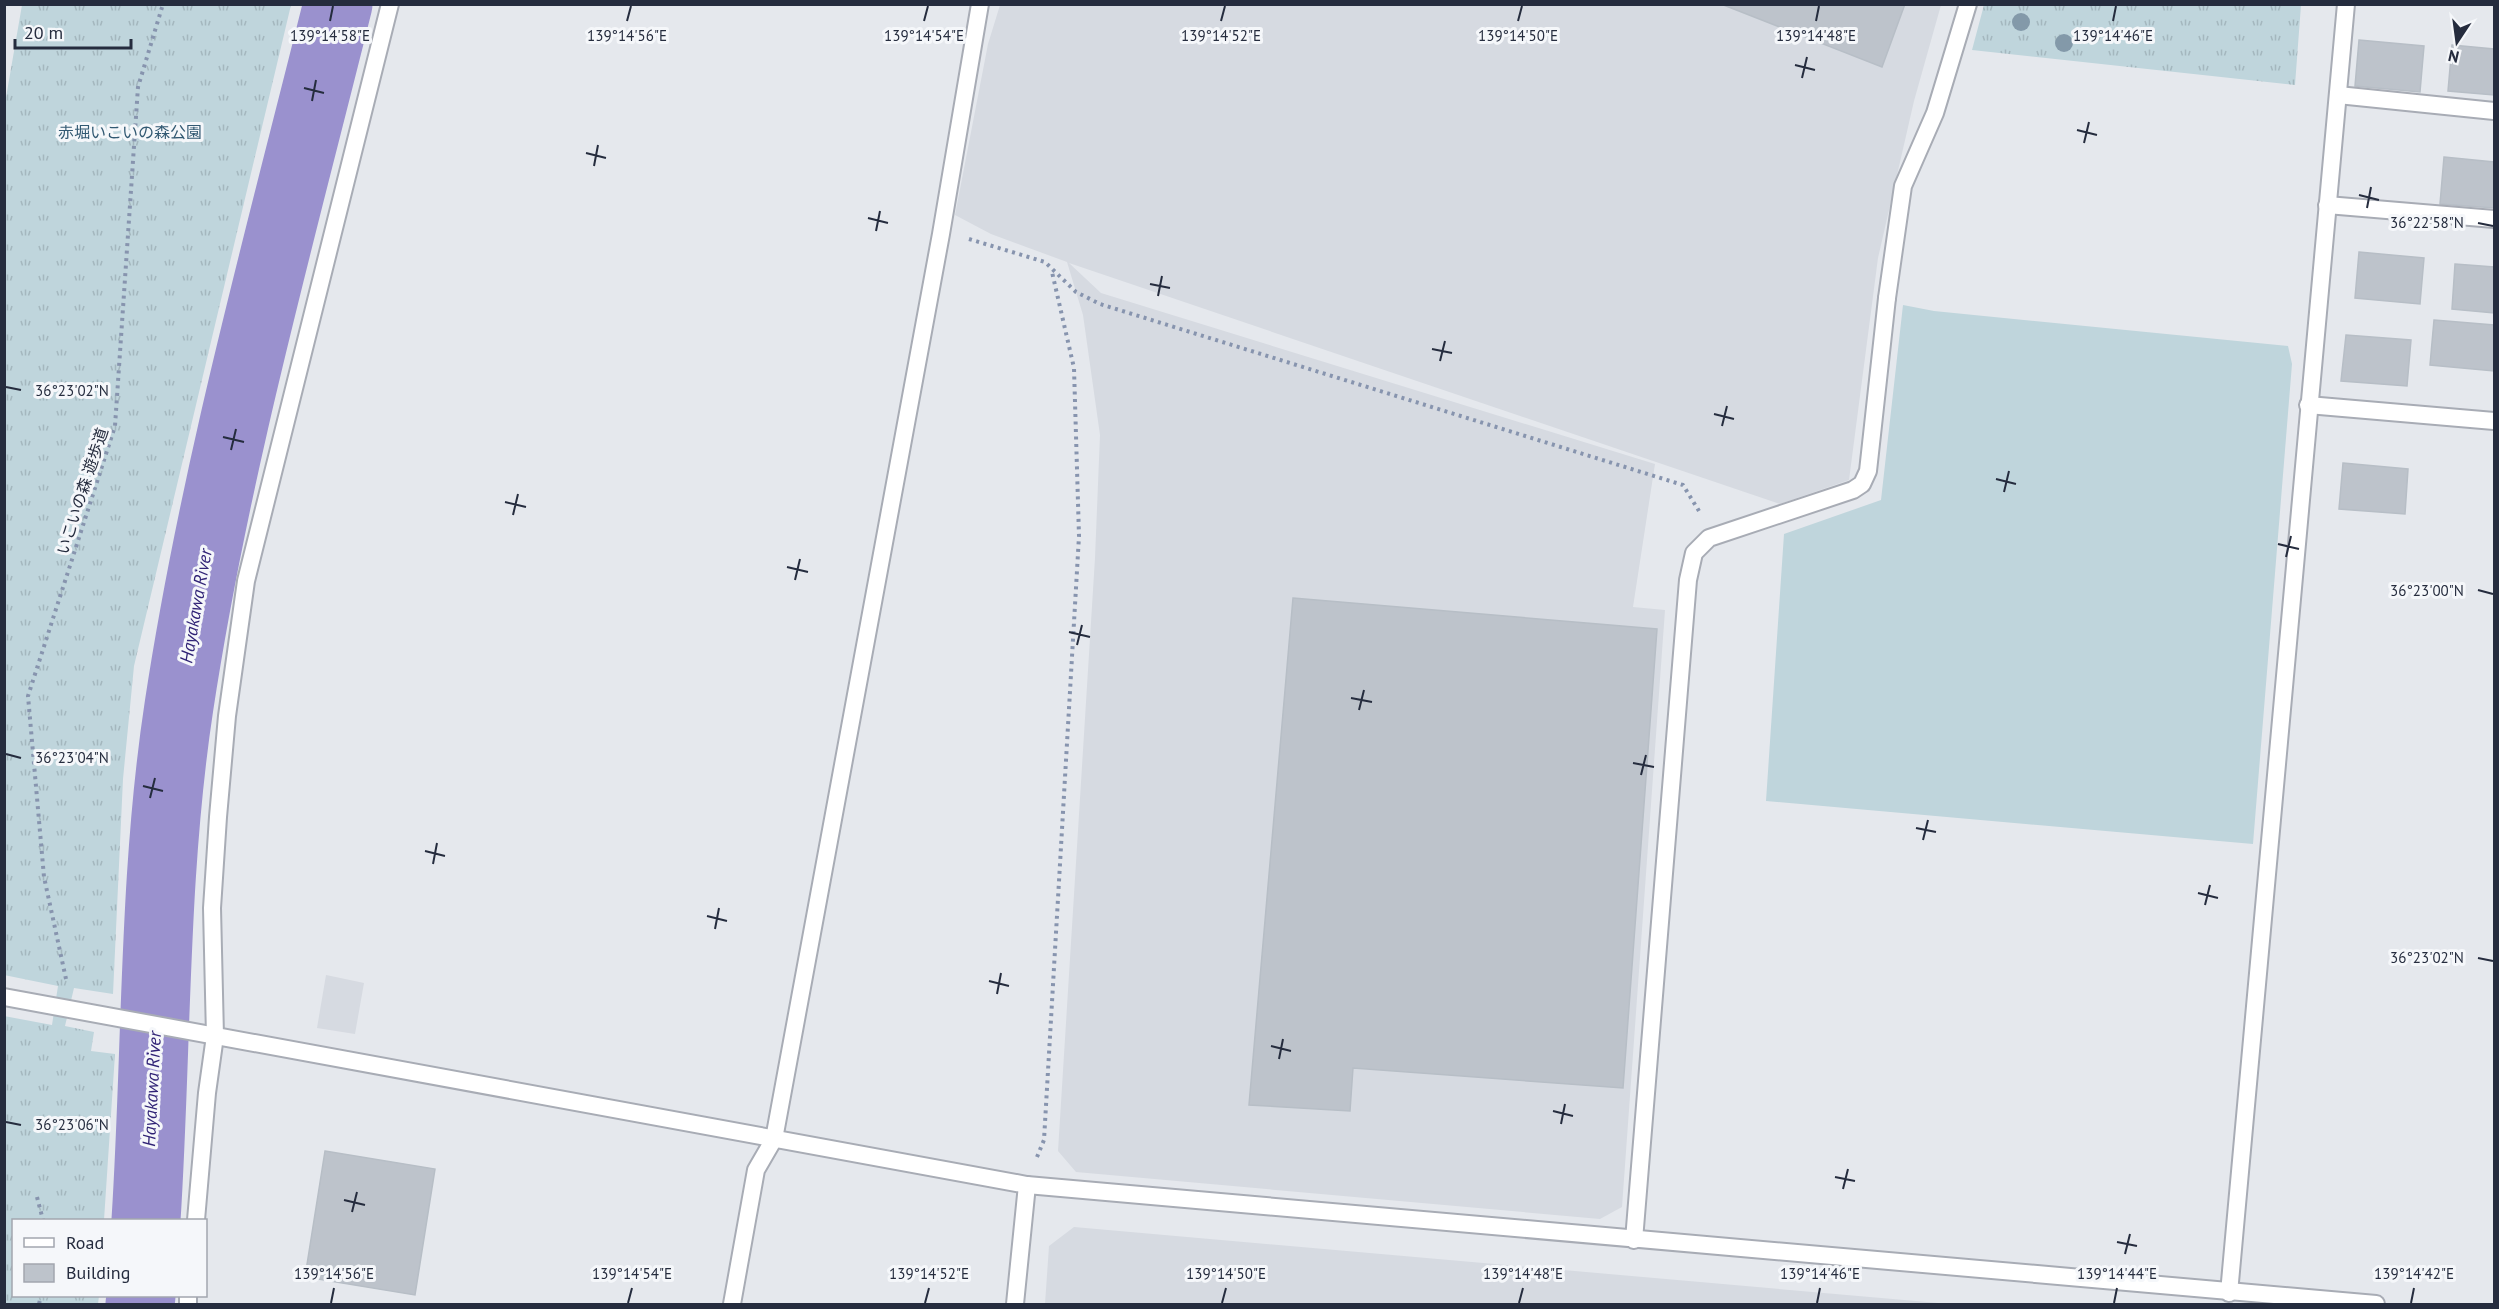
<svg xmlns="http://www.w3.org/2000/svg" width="2499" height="1309" font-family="'PT Sans','Noto Sans JP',sans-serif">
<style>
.built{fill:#d6dae1}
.grass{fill:url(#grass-tufts)}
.pitch{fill:#bfd5dc}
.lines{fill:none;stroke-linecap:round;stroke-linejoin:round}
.river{stroke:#9a91ce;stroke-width:69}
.building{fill:#bdc3cb;stroke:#b7bec6;stroke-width:1.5}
.service-casing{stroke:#a8acb5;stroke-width:20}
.minor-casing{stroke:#a8acb5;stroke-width:20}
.tertiary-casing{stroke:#a8acb5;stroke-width:20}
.path{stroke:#8794ae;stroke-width:4;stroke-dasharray:3 4.5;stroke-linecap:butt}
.service{stroke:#fff;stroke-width:16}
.minor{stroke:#fff;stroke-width:16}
.tertiary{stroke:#fff;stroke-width:16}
.tree{fill:#8399a9}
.ticks{fill:none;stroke:#252c3e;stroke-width:2}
.labels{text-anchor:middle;stroke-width:6;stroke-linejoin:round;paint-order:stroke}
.park-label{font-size:16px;fill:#325972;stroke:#f5f7fa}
.street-label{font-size:16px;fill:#252c3e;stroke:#f5f7fa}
.water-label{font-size:18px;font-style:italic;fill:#302376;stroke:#f5f7fa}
.ticks-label{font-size:15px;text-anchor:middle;fill:#252c3e;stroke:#f5f7fa;stroke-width:6;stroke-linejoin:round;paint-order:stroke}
</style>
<defs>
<pattern id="grass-tufts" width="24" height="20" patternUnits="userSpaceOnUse" patternTransform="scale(1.5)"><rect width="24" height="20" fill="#bfd5dc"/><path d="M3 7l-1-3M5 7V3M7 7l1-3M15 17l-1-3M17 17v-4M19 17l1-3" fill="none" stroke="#a4b7be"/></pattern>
</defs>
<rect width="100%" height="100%" fill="#e5e8ed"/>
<!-- built -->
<path class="built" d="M 1000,5 L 1941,5 L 1914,101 L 1878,258 L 1849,480 L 1780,504 L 1069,263 L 1101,293 L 1655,464 L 1633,607 L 1665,610 L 1622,1207 L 1600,1219 L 1076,1172 L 1058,1151 L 1095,558 L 1100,435 L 1083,315 L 1067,262 L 991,234 L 955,215 L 988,44 Z
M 326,975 L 364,983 L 355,1034 L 317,1028 Z
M 1074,1227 L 1950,1304 L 1045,1304 L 1049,1246 Z"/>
<!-- grass -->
<path class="grass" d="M 22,5 L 291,5 L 134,666 L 123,779 L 113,994 L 74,988 L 65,1026 L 94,1032 L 91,1051 L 115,1054 L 104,1220 L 14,1220 L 14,1296 L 99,1296 L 98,1304 L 5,1304 L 4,1016 L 52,1025 L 58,986 L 4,975 L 4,109 Z
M 1984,5 L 2301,5 L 2295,85 L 1972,50 Z"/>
<!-- pitch -->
<path class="pitch" d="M 1903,305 L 1934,311 L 2288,346 L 2292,364 L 2253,844 L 1766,801 L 1784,534 L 1881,500 Z"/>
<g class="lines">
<!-- river -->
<path class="river" d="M 146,1220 C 157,1050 153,876 179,706 C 215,469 280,237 338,4
M 140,1304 L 141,1296"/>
</g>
<!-- building -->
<path class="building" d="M 1721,4 L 1905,4 L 1882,67 Z
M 2359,40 L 2424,46 L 2420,92 L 2355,86 Z
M 2452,45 L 2494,49 L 2494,95 L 2448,91 Z
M 2444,157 L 2494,162 L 2494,208 L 2440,204 Z
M 2359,252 L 2424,258 L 2420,304 L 2355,298 Z
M 2455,264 L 2494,267 L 2494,313 L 2452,309 Z
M 2434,320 L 2494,325 L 2494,371 L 2430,365 Z
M 2346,335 L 2411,340 L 2407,386 L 2341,381 Z
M 2343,463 L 2408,469 L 2405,514 L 2339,509 Z
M 1293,598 L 1657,629 L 1623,1088 L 1353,1068 L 1350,1111 L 1249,1105 Z
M 325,1151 L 435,1169 L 415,1295 L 305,1277 Z"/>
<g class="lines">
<defs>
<path id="service" d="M 2338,95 L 2494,111
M 2327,205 L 2494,219
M 2308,405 L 2494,421
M 196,1220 L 207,1093 L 215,1036 L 212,908 L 218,817 L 227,716 L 246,581 L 390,4
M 1634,1240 L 1688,580 L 1694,553 L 1709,538 L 1853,490 L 1862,484 L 1868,471 L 1887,298
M 188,1304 L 188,1296
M 732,1304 L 756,1170 L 774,1139"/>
<path id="minor" d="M 1887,298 L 1903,186 L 1935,113 L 1968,4
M 774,1139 L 941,234 L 980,4
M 2229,1293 L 2346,4
M 1015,1304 L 1027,1185"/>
<path id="tertiary" d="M 4,997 L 1027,1185 L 2376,1304"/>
</defs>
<!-- service casing -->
<use href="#service" class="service-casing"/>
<!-- minor casing -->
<use href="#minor" class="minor-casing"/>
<!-- tertiary casing -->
<use href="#tertiary" class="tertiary-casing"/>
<!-- path -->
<path class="path" d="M 969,239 L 1045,262 L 1076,292 L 1100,304 L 1683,485 L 1699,511
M 66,979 L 44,877 L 28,696 L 115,426 L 138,87 L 163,4
M 1037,1157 L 1044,1140 L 1079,536 L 1074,368 L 1052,272
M 37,1197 L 43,1220
M 39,1304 L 41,1296"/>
<!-- service -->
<use href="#service" class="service"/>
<!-- minor -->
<use href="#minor" class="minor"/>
<!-- tertiary -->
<use href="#tertiary" class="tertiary"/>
</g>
<!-- trees -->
<g class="tree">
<circle cx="2021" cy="22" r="9"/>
<circle cx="2064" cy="43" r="9"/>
</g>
<!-- ticks -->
<path class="ticks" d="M 330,21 L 333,6M 627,21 L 631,6M 924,21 L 928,6M 1221,21 L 1225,6M 1518,21 L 1522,6M 1816,21 L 1819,6M 2113,21 L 2116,6M 1795,65 L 1815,70M 1802,78 L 1807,57M 304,88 L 324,93M 312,101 L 316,80M 2077,130 L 2097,135M 2084,143 L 2089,122M 586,153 L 606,158M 594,166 L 598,145M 2359,195 L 2379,200M 2367,208 L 2371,187M 868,218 L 888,223M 2478,223 L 2493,226M 876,231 L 880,211M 1150,284 L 1170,288M 1158,296 L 1162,276M 1432,349 L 1452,353M 1440,361 L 1445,341M 6,387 L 21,390M 1714,414 L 1734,419M 1722,426 L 1727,406M 223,437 L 244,442M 231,450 L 236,429M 1996,479 L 2016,484M 2004,492 L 2009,471M 505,502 L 526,507M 513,515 L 518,494M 2278,544 L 2299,549M 2286,557 L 2291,536M 787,567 L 808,572M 795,580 L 800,559M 2478,590 L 2493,594M 1069,632 L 1090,637M 1077,645 L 1082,625M 1351,698 L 1372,702M 1359,710 L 1364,690M 6,754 L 21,758M 1633,763 L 1654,767M 1641,775 L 1646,755M 143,786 L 163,791M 150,798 L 155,778M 1916,828 L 1936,832M 1923,840 L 1928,820M 425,851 L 445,856M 433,864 L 437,843M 2198,893 L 2218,898M 2205,905 L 2210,885M 707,916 L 727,921M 715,929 L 719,908M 2478,958 L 2493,961M 989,981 L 1009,986M 997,994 L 1001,973M 1271,1046 L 1291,1051M 1279,1059 L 1283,1039M 1553,1111 L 1573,1116M 6,1122 L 21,1125M 1561,1124 L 1565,1104M 1835,1177 L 1855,1181M 1843,1189 L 1848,1169M 344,1200 L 365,1205M 352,1212 L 357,1192M 2117,1242 L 2137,1246M 2125,1254 L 2130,1234M 331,1303 L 334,1288M 628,1303 L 632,1288M 925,1303 L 929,1288M 1222,1303 L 1226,1288M 1519,1303 L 1523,1288M 1817,1303 L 1820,1288M 2114,1303 L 2117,1288M 2411,1303 L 2414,1288"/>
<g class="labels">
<!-- park labels -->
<g class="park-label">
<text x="130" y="138">赤堀いこいの森公園</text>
</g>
<!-- street labels -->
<g class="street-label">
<text transform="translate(82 491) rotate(-72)" y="6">いこいの森 遊歩道</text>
</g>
<!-- water labels -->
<g class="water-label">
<text transform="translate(196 606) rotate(-80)" y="6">Hayakawa River</text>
<text transform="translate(152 1089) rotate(-87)" y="6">Hayakawa River</text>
</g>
</g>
<g class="ticks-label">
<text x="330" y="41">139°14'58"E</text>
<text x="627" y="41">139°14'56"E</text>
<text x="924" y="41">139°14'54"E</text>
<text x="1221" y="41">139°14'52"E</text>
<text x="1518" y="41">139°14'50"E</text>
<text x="1816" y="41">139°14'48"E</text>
<text x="2113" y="41">139°14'46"E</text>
<text x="2427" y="228">36°22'58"N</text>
<text x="72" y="396">36°23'02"N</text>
<text x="2427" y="596">36°23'00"N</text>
<text x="72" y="763">36°23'04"N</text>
<text x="2427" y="963">36°23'02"N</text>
<text x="72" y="1130">36°23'06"N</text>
<text x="334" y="1279">139°14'56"E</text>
<text x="632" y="1279">139°14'54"E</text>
<text x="929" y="1279">139°14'52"E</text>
<text x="1226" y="1279">139°14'50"E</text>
<text x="1523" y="1279">139°14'48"E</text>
<text x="1820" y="1279">139°14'46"E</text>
<text x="2117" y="1279">139°14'44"E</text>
<text x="2414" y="1279">139°14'42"E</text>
</g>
<!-- border -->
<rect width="2499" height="1309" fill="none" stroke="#252c3e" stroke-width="12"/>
<!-- legend -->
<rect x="12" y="1219" width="195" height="78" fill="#f5f7fa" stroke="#a2a6af" stroke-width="1.5"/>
<rect x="24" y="1238" width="30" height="9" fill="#ffffff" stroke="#a2a6af" stroke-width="1.5"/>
<text x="66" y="1249" font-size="18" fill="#252c3e">Road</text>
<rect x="24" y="1264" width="30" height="18" fill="#bdc3cb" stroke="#a2a6af" stroke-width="1.5"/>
<text x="66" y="1279" font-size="18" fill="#252c3e">Building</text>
<!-- north arrow -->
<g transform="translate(2457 42) rotate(193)" stroke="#f5f7fa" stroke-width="4.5" paint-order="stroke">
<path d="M0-4.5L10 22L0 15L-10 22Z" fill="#252c3e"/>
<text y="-9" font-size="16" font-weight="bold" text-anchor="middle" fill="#252c3e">N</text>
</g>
<!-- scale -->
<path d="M15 39v9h116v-9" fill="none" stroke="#252c3e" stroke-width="3"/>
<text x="24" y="39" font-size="18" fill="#252c3e" stroke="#f5f7fa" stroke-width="4.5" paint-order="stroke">20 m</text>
</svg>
